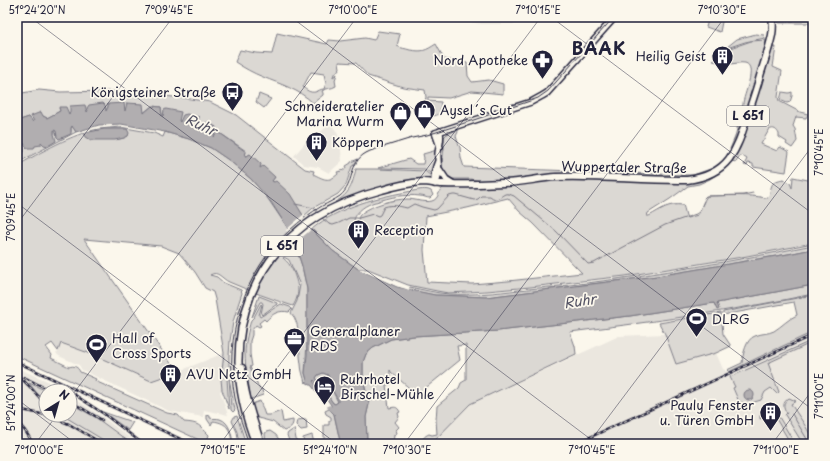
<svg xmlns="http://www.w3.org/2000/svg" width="830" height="461" font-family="'Playpen Sans',sans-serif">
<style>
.built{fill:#ebe7df;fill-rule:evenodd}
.green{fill:#dbd8d3;stroke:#7e7d87;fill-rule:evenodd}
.water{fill:#b1aeb0;stroke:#787681;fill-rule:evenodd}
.pier{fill:#fbf7ec}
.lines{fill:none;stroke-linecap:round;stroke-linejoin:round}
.stream{stroke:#787681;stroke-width:1}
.canal{stroke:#b1aeb0;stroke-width:3.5}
.minor-casing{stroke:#22223b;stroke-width:8}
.major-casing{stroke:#22223b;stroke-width:9}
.minor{stroke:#fbf7ec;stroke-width:5}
.major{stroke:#fbf7ec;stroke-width:6}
.tram{stroke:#22223b;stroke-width:1}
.rail-casing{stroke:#22223b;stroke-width:2.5}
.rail{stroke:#fbf7ec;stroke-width:1;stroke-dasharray:3;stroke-linecap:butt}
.ticks{fill:none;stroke:#22223b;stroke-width:1;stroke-opacity:0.45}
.labels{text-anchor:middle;stroke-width:3.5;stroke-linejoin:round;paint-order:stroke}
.shield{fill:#fbf7ec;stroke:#636270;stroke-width:1}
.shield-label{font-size:12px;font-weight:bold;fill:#22223b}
.poi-label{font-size:13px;fill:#22223b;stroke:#fbf7ec;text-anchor:start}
.street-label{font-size:13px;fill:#22223b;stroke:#fbf7ec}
.water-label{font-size:14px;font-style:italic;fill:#545364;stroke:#fbf7ec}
.district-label{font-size:17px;font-weight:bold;letter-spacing:1px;fill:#22223b;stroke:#fbf7ec}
.neatline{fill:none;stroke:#22223b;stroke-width:1.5}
.ticks-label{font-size:10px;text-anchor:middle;fill:#22223b}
</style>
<rect width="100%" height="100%" fill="#fbf7ec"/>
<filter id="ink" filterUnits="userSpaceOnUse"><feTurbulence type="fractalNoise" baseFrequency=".025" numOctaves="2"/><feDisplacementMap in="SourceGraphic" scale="8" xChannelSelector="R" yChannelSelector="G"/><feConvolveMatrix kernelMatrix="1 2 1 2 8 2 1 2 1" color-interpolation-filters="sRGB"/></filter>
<g filter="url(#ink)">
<!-- built -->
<path class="built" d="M 456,17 L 515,17 L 518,21 L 517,24 L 482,24 L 469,22 L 456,23 Z
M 331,124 L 337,132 L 340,141 L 342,161 L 329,173 L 318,167 L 304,165 L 294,156 L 305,143 Z
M 813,332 L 813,444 L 431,444 L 470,404 L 619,336 L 665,334 L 676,364 L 716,353 L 723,369 L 728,372 L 756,358 ZM 735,387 L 769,389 L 763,394 L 761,400 L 745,407 L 740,405 L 733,389 Z
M 60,343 L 94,355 L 151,381 L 177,372 L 224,353 L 221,379 L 222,390 L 220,391 L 228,415 L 204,410 L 203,417 L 169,411 L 82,370 L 79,365 L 59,356 L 56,353 L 58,351 Z
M 17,368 L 47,381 L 62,391 L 46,391 L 46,415 L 70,415 L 70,396 L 100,415 L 138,444 L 17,444 L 17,436 L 21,435 L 17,429 Z"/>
<!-- green -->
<path class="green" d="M 709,17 L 723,17 L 720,32 L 706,27 Z
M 775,17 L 813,17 L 813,23 L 779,23 L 775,19 Z
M 378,31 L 400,34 L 397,46 C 403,49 404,48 410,50 C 423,52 425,51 436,44 L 444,59 L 467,63 L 468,76 L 472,82 L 489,80 L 503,84 L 503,94 L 472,91 L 449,98 L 428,97 L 428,101 L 441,102 L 440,114 L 426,118 L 423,110 L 426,97 L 425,90 L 403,87 L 368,76 L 356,63 L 339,62 L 340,68 L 333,76 L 333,77 L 337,74 L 335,80 L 336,86 C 332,89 325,88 322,91 L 323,93 L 323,95 L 313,103 C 300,90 280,84 263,77 C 253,73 244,68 235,62 L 240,50 L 256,53 L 272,54 L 277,33 L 327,44 L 329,40 L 340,41 L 365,38 L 374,40 ZM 311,72 L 324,74 L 326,83 L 324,89 C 320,89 319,91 315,92 C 310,93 306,90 303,87 Z
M 756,34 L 764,35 L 765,38 L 745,42 L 730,47 L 722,51 L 737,39 Z
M 766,40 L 765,46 L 754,89 L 737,141 L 732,150 L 730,149 L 735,137 L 743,104 C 743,96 758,66 745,63 C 740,62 734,64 729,64 C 724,64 719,62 713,61 L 719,54 L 731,48 L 751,41 Z
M 773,47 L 776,47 L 773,67 L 782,71 L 778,97 L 779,101 L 800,112 L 808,114 L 806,118 L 796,117 L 793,126 L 795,129 L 797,141 L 792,148 L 786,144 L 787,142 L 779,137 L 779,134 C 777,130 774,127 769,130 L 761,144 L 777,151 L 780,147 L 789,152 L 786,172 L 753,167 L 753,164 L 748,163 L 747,166 L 744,165 L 747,159 L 741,155 L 736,162 L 731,161 Z
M 39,90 L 60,92 L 111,91 L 184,98 L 210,102 L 236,115 L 305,169 L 314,171 L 313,174 C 324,179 328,183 338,174 L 337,172 L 342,171 L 342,169 L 343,171 L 347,168 L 346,166 L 351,163 L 351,162 L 358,159 L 353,166 L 352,166 L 346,185 L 338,194 L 313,208 L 304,216 L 274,182 L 272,181 L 275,177 L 259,168 L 250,154 L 247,156 L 245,156 L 246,151 L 217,131 L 215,137 L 213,137 L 216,127 L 208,123 L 197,128 L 199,117 L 181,122 L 164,110 L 163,116 L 162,116 L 161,107 L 152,106 L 143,113 L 125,112 L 124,110 L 108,104 L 108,106 L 106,111 L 70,113 L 68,114 L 59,108 L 60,111 L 47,118 L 43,116 L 33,122 L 29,117 L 17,121 L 17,94 Z
M 782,92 L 789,93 L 792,92 L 792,96 L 790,102 L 787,103 L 780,100 Z
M 259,94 L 271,99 L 264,108 L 256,102 Z
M 72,126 L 76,132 L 17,163 L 17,157 L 20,156 L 23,143 L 27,148 L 35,146 L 54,134 L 54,129 L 56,131 L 57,137 L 71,132 L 71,128 Z
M 120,127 L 154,133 L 163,137 L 165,132 L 189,139 L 211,148 L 230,161 L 251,179 L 266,196 L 287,227 L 295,244 L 302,266 L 307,289 L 307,342 L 305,373 L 307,380 L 305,383 C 304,377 301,371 301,364 C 298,349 302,324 291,313 L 297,301 L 300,285 L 289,260 L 284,257 L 283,258 C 288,262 290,265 293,271 C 298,284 301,293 293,306 C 271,299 250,291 229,282 C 222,279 218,270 210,275 L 217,277 L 224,283 L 241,290 L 242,293 L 238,305 L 233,322 L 230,341 L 229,356 L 229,373 L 227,378 L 229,409 L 222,390 L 221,379 L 224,353 L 215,299 L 213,292 L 205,288 L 195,272 L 179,253 L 161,246 L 84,239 L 177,372 L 151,381 L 94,355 L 61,343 L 58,351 L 52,343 L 46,347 L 52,355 L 51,358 L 69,367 C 74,365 78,367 80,372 L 96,379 L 95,381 L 167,413 L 178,415 L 184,422 C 199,423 199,425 209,435 L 207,441 L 215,444 L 208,444 L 17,356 L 17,166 C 39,153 74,133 99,129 C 106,128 113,128 120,127 ZM 104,129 L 127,129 L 128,136 C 121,140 113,140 105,139 Z
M 457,130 L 458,132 L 456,136 L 459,146 L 460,147 L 461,158 L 464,167 L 685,175 L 693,175 L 713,168 C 707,173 698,175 690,177 L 520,180 L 500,181 L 481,181 L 470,179 L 453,179 L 445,176 L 443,171 L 442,163 L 444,148 L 444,137 L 447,134 Z
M 437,150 L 432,173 L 431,174 L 425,169 L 378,168 L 409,159 L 416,164 L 423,164 L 424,158 L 423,154 Z
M 726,165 L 728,166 L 710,179 L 699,184 L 688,186 L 670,199 L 648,213 L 647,216 L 649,216 C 662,209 668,203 683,205 C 685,210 685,214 687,218 L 698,215 C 701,209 703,201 707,196 C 727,196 747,194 766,198 L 769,196 C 772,184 771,181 784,179 L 790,183 L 792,188 L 793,177 L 813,181 L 813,243 L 742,257 L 625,276 L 530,287 L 487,291 L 448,293 L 437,291 L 408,285 L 368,269 L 358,269 L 333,251 L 312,229 C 338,207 380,196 413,191 C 419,190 426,188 431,191 L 433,195 L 430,198 C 426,198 424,196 420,196 C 405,194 390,197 376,202 L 375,202 C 366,205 357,210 354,220 L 358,221 C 358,218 359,215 362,213 C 372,205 394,199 407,199 C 414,199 425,203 432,201 C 439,199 438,191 443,188 L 461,187 L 503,186 L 566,178 L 600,181 L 682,183 ZM 508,198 L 519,211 L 533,223 L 582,273 L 508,281 L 472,284 L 427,282 L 424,250 L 426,216 L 467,208 Z
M 356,169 L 377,169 L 425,171 L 431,176 L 428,179 L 387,187 L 349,197 L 337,202 L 335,202 C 350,194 352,185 356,169 Z
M 813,245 L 813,249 L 788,254 L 657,276 L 486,297 L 435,295 L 409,290 L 410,287 C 423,290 436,293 449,294 C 472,295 496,293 519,290 C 539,288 559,286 579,284 C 658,274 735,261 813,245 Z
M 813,285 L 813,294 C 733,311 651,322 570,332 L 575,346 L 576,354 L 470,404 L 431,444 L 422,444 C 422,439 424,436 429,434 L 432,435 L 437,434 L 436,420 L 437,406 L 459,388 L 461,383 L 466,380 L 466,345 L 457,346 L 460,360 L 417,395 L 391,372 L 390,370 C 389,375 393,377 396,381 L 389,385 L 386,385 L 389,408 C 395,407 397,406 400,412 L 398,413 L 399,417 L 395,422 L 399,427 L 396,430 L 397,433 L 394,435 L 393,444 L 387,444 L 388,441 L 387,440 L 385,444 L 366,444 L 367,441 L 366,417 L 369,404 L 363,379 L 363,362 L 366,354 L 373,348 L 391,339 L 414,336 L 498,331 L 630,316 L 714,303 L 717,309 L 717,303 Z
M 813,295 L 813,332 L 757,358 L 729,372 L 727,370 L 742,363 C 743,354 746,339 755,336 C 762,333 768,334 774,331 C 782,326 788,319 797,315 L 794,302 L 723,315 L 723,312 Z
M 259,296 L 277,303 L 277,304 L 262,315 L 261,314 L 263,304 L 262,302 L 260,302 L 252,317 Z
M 261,304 L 262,305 L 259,315 L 260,317 L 281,304 L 290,307 L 292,309 L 289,312 C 279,310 273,313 266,321 L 264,319 L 259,323 L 261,326 L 259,327 L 256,325 L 252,330 L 252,335 L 250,341 L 250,354 L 252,366 L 250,367 L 260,390 L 262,389 L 263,395 L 251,399 C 249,384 245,369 245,354 C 245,343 248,331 251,320 L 254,317 Z
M 721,313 L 723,334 L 731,346 L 716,353 L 676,364 L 665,334 L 659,323 L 700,316 Z
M 813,340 L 813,342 L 768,363 L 779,392 L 777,394 L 771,388 L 765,392 L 761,400 L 748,404 L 739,402 L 733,388 L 735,387 L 730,377 Z
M 323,373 L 328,375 L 331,388 L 338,402 L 335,404 L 333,403 L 316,378 L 318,375 Z
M 229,378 L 235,410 L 233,412 L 231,410 L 231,409 Z
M 29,383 L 47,391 L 46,391 L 46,402 L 36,392 Z
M 789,398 L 796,401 L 791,404 C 797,414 812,433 813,444 L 803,444 L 785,415 L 787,413 C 783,407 782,403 789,398 Z
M 260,401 L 265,415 L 270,415 L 281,411 L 283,422 L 293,420 C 294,426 289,429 284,431 L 273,422 L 258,418 L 255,414 L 252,404 Z
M 70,403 L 95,417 L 132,444 L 110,444 L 62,415 L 70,415 Z
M 329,409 L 334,414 L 340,441 L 342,444 L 304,444 L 303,438 L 312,435 L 314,443 L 321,441 L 324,439 L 324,425 L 329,425 L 329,421 L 331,421 L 331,417 L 326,414 L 325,411 Z
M 103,412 L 132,422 L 133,422 L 128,430 Z
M 766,412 C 770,415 775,414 779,417 L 795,444 L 791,444 L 775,417 L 772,418 L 771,416 L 767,416 L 760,419 L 760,415 Z
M 207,415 L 210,416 L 210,418 C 213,419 217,418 220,419 C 230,422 232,436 233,444 L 232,444 C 231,430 228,423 213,421 L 211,425 L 207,419 Z
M 237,416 L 246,444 L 239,444 L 237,432 L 232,421 L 234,417 Z
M 306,419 L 307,429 L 301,430 L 296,425 L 297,420 Z
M 294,429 L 297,444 L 290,444 L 287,435 L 288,433 Z
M 270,431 L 276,435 L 282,444 L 266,444 L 265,434 L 266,432 Z"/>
<!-- water -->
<path class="water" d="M 103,103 L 105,105 L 106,111 L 108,107 L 108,104 L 124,103 L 125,111 L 127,103 L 143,104 L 144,113 L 152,106 L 161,107 L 162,116 L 163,116 L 164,110 L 166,109 L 181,112 L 179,121 L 180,122 L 183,115 L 187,114 L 199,117 L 197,128 L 199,127 L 200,123 L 208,123 L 216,127 L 214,137 L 215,136 L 217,131 L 246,152 L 245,156 L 247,156 L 250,154 L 261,164 L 260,168 L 263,166 L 275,177 L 272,181 L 274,182 L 276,181 L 290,194 L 312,230 L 333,251 L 358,269 L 397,287 L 435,295 L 486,297 L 657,276 L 788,254 L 813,249 L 813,285 L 717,303 L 719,309 L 717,310 L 714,303 L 630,316 L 498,331 L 414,336 L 391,339 L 373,348 L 366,354 L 363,362 L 363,379 L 369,404 L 366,417 L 367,441 L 366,444 L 342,444 L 340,441 L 334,414 L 330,410 L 331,407 L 331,405 L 314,380 L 313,381 L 320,391 L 317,393 L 312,386 L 306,382 L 307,380 L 305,373 L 307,355 L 307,289 L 302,266 L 295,244 L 287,227 L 271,202 L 251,179 L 230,161 L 211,148 L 189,139 L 165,132 L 121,124 L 99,125 L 76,132 L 72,126 L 71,128 L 71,134 L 59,139 L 57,137 L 56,131 L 54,130 L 54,134 L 56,141 L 48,146 L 44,145 L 41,142 L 41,145 L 35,146 L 34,148 L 27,148 L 23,142 L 24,152 L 20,156 L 17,157 L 17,121 L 29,117 L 33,122 L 34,121 L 31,116 L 41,112 L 43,116 L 47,118 L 60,111 L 59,107 L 66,107 L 69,114 L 70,112 L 70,106 L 85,105 L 87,112 L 88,111 L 87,108 L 89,105 ZM 323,373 L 328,375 L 331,388 L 338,400 L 338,402 L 335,404 L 333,403 L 316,378 L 318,375 Z
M 104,129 L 127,129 L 129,133 L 128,136 L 124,138 L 115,140 L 91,140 L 86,137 L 84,133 Z
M744 395a5 5 0 1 1 10 0a5 5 0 1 1-10 0Z"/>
<!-- pier -->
<path class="pier" d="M 304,213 L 313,228 L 293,245 L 286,230 L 303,215 Z
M 358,269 L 363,269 L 398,285 L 410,288 L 409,290 L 397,286 Z"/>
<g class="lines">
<!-- stream -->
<path class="stream" d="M 704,198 L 706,196 L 743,195 L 753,193
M 295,204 L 314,208 L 319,214
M 322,218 L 329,224 L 333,225 L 339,223 L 349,218 L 359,218 L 373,214 L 378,216 L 380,215 L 384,207 C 393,204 398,206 407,208 L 414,204 L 422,207 L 434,210 L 437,209 L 449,196 L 453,195 L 456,195 L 474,200 L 478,199 L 481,196 L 490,196 C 497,202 499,197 505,194 C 508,193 511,195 514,196 L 556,231 L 588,264 L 594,263 L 603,258
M 605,257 L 665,225 L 696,214 L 699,212 L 704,201
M 792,414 L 810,444"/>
<!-- canal -->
<path class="canal" d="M 329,407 L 333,410 L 335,410"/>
<defs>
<path id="minor" d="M 440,147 L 435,133 L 531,102 L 542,96 L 547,93 L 615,17
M 440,170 L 446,179 L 454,184
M 435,184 C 442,174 437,164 438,153 C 439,143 442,142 440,131
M 435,184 C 432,176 435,168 438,161"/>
<path id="major" d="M 242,368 C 244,394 253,419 261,444
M 256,444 C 236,395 231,346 251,295 C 275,237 323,205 382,190 C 395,186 410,183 423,182 C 429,182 436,184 442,184 C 462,185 483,184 503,183 C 521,183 538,178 556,177 C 600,175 644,181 687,180 C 703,178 719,172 729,159 C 738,147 742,133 746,120 C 751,105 756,91 760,76 C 764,63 769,49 772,35 C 773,29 773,23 772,17"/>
</defs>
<!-- minor casing -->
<use href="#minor" class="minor-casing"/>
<!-- major casing -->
<use href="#major" class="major-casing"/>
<!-- minor -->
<use href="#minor" class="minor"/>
<!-- major -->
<use href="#major" class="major"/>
<!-- tram -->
<path class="tram" d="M 249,444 C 244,429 238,414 235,398 C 223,337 244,271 290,230 C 300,221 310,213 322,206 C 328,203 334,200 340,196 C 355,184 348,163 366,153 C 371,150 377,149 383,147 C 393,144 402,141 412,138 C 417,137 422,136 427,135 C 460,125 494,113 527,102 L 538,98 L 548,91 L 614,17"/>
<defs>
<path id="rail" d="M 17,362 L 191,444
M 17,374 L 28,385 L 46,405
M 24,377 L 51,391
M 72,393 L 104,414 L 143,444
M 70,401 L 102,420
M 17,409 L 46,415
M 46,415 L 69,424 L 103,444
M 17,422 C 24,428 29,436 33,444
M 575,444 L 813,335"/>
</defs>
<!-- rail casing -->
<use href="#rail" class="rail-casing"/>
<!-- rail -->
<use href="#rail" class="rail"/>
</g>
</g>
<!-- ticks -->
<path class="ticks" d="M 30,17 L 597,444M 291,17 L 813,410M 551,17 L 813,214M 812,17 L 813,18M 17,203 L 337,444M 17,224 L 173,17M 70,398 L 357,17M 17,399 L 76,444M 35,444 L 57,415M 220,444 L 541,17M 404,444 L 725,17M 588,444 L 813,145M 772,444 L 813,389"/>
<!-- icons -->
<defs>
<symbol id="building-pin" viewBox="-11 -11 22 30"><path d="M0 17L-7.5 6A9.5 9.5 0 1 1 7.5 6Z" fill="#22223b" stroke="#fbf7ec"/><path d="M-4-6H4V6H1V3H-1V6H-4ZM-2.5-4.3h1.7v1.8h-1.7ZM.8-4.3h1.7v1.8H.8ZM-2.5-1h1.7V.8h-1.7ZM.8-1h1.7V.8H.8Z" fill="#fff"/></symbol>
<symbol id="pharmacy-pin" viewBox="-11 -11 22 30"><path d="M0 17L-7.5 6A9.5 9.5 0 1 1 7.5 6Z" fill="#22223b" stroke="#fbf7ec"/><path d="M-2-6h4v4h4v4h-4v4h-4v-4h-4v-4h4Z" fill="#fff"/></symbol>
<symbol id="bus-pin" viewBox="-11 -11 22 30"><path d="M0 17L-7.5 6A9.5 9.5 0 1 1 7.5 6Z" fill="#22223b" stroke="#fbf7ec"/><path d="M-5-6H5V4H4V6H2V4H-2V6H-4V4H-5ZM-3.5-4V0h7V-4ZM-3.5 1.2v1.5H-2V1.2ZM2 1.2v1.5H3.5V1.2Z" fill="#fff"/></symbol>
<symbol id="shop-pin" viewBox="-11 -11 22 30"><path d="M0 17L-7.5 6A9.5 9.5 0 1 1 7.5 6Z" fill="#22223b" stroke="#fbf7ec"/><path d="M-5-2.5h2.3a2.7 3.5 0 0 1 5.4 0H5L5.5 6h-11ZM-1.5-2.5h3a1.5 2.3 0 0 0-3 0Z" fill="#fff"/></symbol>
<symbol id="stadium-pin" viewBox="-11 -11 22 30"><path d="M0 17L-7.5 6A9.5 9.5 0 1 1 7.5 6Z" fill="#22223b" stroke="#fbf7ec"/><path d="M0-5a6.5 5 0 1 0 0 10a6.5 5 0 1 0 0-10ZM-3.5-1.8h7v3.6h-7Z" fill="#fff"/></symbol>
<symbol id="office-pin" viewBox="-11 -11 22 30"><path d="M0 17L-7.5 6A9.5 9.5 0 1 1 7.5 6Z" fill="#22223b" stroke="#fbf7ec"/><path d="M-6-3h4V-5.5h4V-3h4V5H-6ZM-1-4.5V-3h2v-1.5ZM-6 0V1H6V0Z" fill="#fff"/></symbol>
<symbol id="hotel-pin" viewBox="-11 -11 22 30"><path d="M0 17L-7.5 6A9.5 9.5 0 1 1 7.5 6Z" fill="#22223b" stroke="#fbf7ec"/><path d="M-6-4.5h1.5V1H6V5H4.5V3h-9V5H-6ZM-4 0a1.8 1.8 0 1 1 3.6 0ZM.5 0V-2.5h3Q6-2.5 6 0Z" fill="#fff"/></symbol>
</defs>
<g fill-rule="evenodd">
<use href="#building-pin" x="710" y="44" width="25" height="34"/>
<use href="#pharmacy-pin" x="530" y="48" width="25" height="34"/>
<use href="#bus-pin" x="220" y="80" width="25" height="34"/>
<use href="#shop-pin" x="412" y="98" width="25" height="34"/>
<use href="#shop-pin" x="388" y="100" width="25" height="34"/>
<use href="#building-pin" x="304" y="130" width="25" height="34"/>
<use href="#building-pin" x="346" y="218" width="25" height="34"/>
<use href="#stadium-pin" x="684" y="306" width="25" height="34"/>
<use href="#office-pin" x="282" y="326" width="25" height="34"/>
<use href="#stadium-pin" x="84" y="332" width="25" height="34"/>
<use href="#building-pin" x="158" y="362" width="25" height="34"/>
<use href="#hotel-pin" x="312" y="374" width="25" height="34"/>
<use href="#building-pin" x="758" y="400" width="25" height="34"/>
</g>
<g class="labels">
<!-- shield labels -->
<g class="shield">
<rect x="727" y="106" width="42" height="20" rx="3"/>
<rect x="261" y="236" width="42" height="20" rx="3"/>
</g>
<g class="shield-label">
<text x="748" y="120">L 651</text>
<text x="282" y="250">L 651</text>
</g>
<!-- poi labels -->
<g class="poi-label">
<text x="706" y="61" text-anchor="end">Heilig Geist</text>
<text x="528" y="65" text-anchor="end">Nord Apotheke</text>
<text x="216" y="97" text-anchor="end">Königsteiner Straße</text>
<text x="384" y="111" text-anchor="end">Schneideratelier<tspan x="384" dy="15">Marina Wurm</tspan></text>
<text x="440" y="115">Aysel´s Cut</text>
<text x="332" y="147">Köppern</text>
<text x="374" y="235">Reception</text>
<text x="712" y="324">DLRG</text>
<text x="310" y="336">Generalplaner<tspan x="310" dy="15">RDS</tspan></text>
<text x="112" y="343">Hall of<tspan x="112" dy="15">Cross Sports</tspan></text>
<text x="186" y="379">AVU Netz GmbH</text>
<text x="340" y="384">Ruhrhotel<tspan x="340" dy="15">Birschel-Mühle</tspan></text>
<text x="754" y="410" text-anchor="end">Pauly Fenster<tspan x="754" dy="15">u. Türen GmbH</tspan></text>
</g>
<!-- street labels -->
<g class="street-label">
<text transform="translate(624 167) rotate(1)" y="5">Wuppertaler Straße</text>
</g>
<!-- water labels -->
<g class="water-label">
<text transform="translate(201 125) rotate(25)" y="5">Ruhr</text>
<text transform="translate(580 301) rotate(-8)" y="5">Ruhr</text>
</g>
<!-- district labels -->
<g class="district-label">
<text x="599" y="55">BAAK</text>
</g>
</g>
<!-- margin -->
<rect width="830" height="461" fill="none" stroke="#fbf7ec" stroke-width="44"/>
<!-- north arrow -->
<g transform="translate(58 403) rotate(37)"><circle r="19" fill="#fbf7ec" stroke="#a4a2a5"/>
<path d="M0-3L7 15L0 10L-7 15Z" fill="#22223b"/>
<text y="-6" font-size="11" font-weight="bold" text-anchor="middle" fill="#22223b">N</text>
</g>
<rect x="22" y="22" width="786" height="417" class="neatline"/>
<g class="ticks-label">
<text x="37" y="14">51°24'20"N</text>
<text x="169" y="14">7°09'45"E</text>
<text x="353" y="14">7°10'00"E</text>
<text x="538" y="14">7°10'15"E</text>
<text x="722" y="14">7°10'30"E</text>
<text transform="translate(819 152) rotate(-90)" y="4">7°10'45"E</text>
<text transform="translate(11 217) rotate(-90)" y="4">7°09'45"E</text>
<text transform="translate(819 396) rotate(-90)" y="4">7°11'00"E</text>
<text transform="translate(11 403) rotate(-90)" y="4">51°24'00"N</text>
<text x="39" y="454">7°10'00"E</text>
<text x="223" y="454">7°10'15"E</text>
<text x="330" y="454">51°24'10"N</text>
<text x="407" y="454">7°10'30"E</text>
<text x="592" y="454">7°10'45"E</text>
<text x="776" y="454">7°11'00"E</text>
</g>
</svg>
